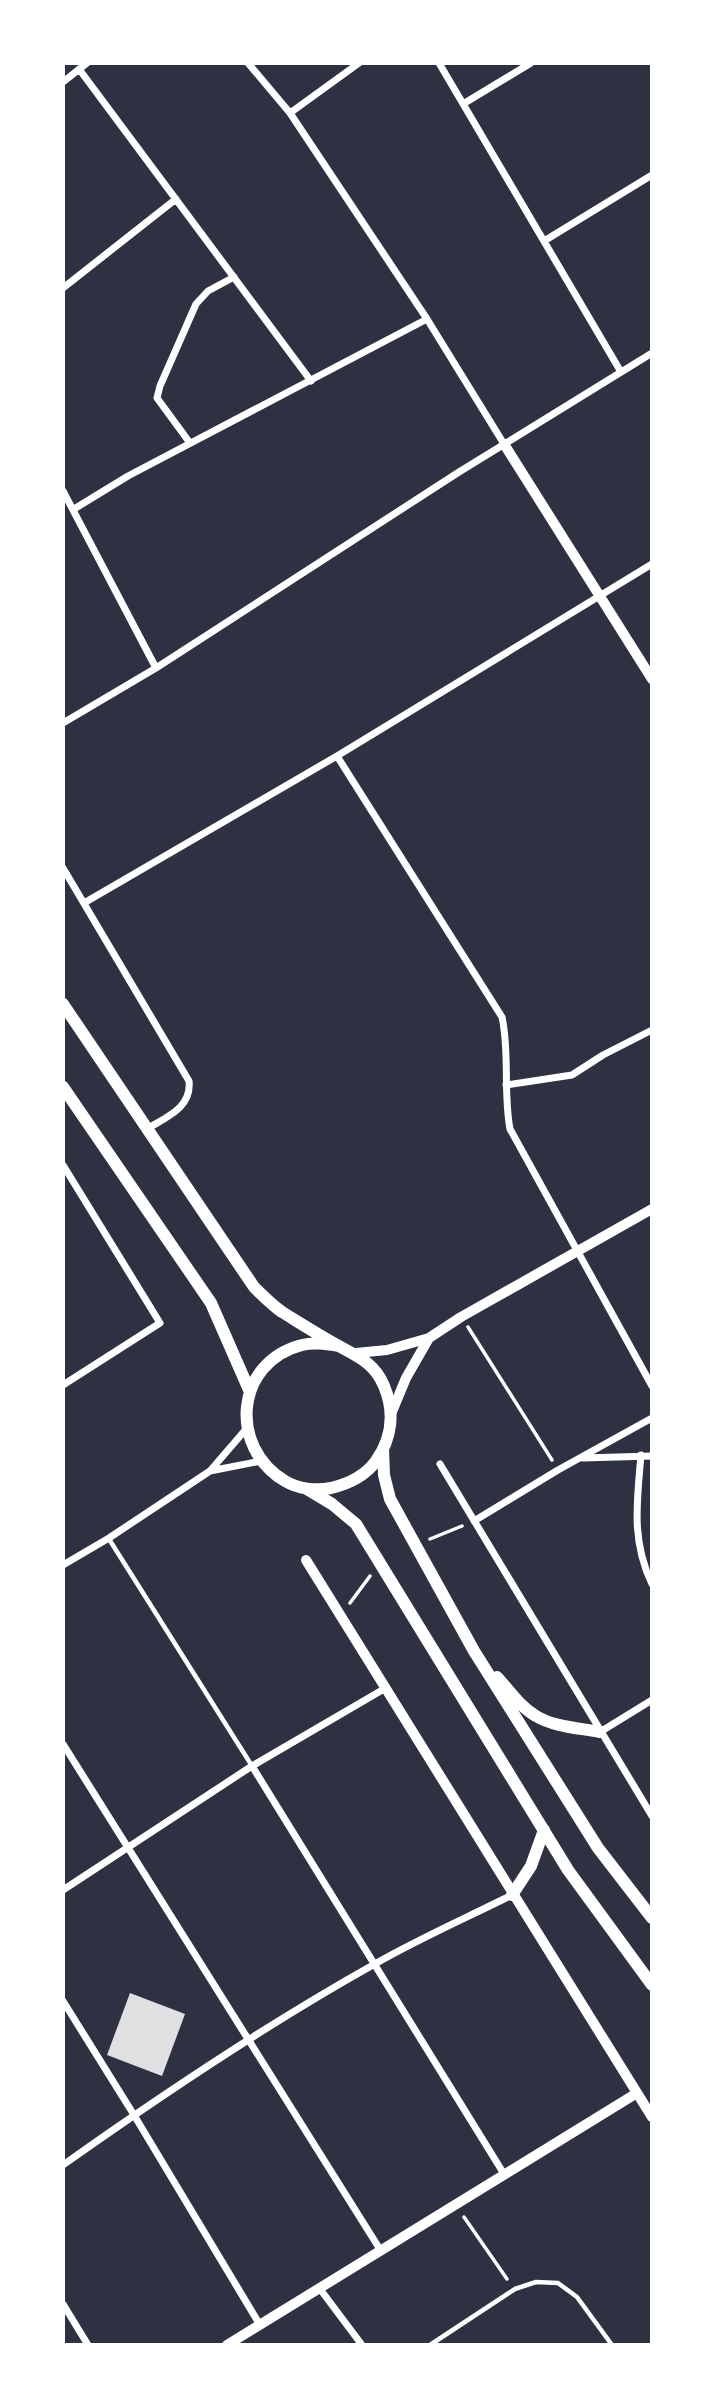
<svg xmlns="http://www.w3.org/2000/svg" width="715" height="2408" font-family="'Asap Condensed',sans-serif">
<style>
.building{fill:#e0e0e3}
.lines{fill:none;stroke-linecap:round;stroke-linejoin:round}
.path{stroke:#fff;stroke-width:3.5}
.service{stroke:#fff;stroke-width:4.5}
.minor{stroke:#fff;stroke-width:7}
.tertiary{stroke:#fff;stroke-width:10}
.primary{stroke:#fff;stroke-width:12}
</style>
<rect width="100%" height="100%" fill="#2d3142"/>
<!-- building -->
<path class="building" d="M 130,1993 L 185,2014 L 162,2076 L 107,2055 Z"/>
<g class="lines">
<!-- path -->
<path class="path" d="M 468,1327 L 552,1460
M 430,1539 L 462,1526
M 350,1603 L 370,1576
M 464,2217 L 507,2279"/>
<!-- service -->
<path class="service" d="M 109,1539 L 252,1766
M 430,2345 L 515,2289 L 536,2282 L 558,2283 L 577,2297 L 612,2345"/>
<!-- minor -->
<path class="minor" d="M 248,63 L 290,113 L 427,319 L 504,444
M 439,63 L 621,372
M 79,69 L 311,381
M 63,82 L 87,63
M 463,104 L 531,63
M 290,113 L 359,63
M 544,241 L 652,175
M 63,288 L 176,199
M 190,443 L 157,398 L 160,386 L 196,304 L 208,291 L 234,277
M 63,491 L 156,668
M 74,509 L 128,476 L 427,319
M 63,723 L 156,668 L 459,472 L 652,353
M 337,756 L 502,1017 C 510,1054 503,1092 510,1129 L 652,1386
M 63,868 L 189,1081 C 192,1108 166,1117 147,1129
M 84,903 L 337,756 L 652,564
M 506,1085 L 572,1075 L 603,1055 L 652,1030
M 63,1165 L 160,1323 L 63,1385
M 641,1455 C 637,1502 631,1540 652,1584
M 583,1458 L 652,1456
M 440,1464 L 652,1816
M 210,1471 L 261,1461
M 474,1521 L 558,1470 L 652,1418
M 63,1565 L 109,1538 L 210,1471 L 247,1428
M 600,1732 L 652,1700
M 63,1744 L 381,2251
M 252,1766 L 504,2174
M 63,1890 L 252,1766 L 384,1689
M 63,2001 L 134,2115 L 260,2325
M 63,2165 C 163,2094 266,2025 373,1965 C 418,1939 466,1918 512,1895
M 320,2289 L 362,2345
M 63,2304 L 88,2345"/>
<!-- tertiary -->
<path class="tertiary" d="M 504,444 L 652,679
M 356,1353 L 387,1350 L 429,1338 L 461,1317 L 652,1209
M 391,1414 L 406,1378 L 429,1338
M 306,1560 L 652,2117
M 227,2345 L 637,2093"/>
<!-- primary -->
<path class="primary" d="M 63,1004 L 254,1287 C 263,1296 272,1305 282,1312 C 300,1323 319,1335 337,1345 C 357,1356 375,1363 384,1386 C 395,1412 392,1438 376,1461 C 365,1476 348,1484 331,1488 C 316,1491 298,1489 285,1481 C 228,1447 235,1362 302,1345 C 314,1342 326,1344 339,1346
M 63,1087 L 211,1303 L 250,1392
M 383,1449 L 384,1475 L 390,1499 L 474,1651 L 598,1848 L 652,1918
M 307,1489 L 332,1504 L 356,1524 L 568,1870 L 652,1985
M 497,1677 C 509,1690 520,1707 536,1716 C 554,1727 579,1728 600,1732
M 512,1895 L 531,1866 L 544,1830"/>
</g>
<!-- border -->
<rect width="715" height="2408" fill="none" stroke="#ffffff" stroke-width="130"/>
</svg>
